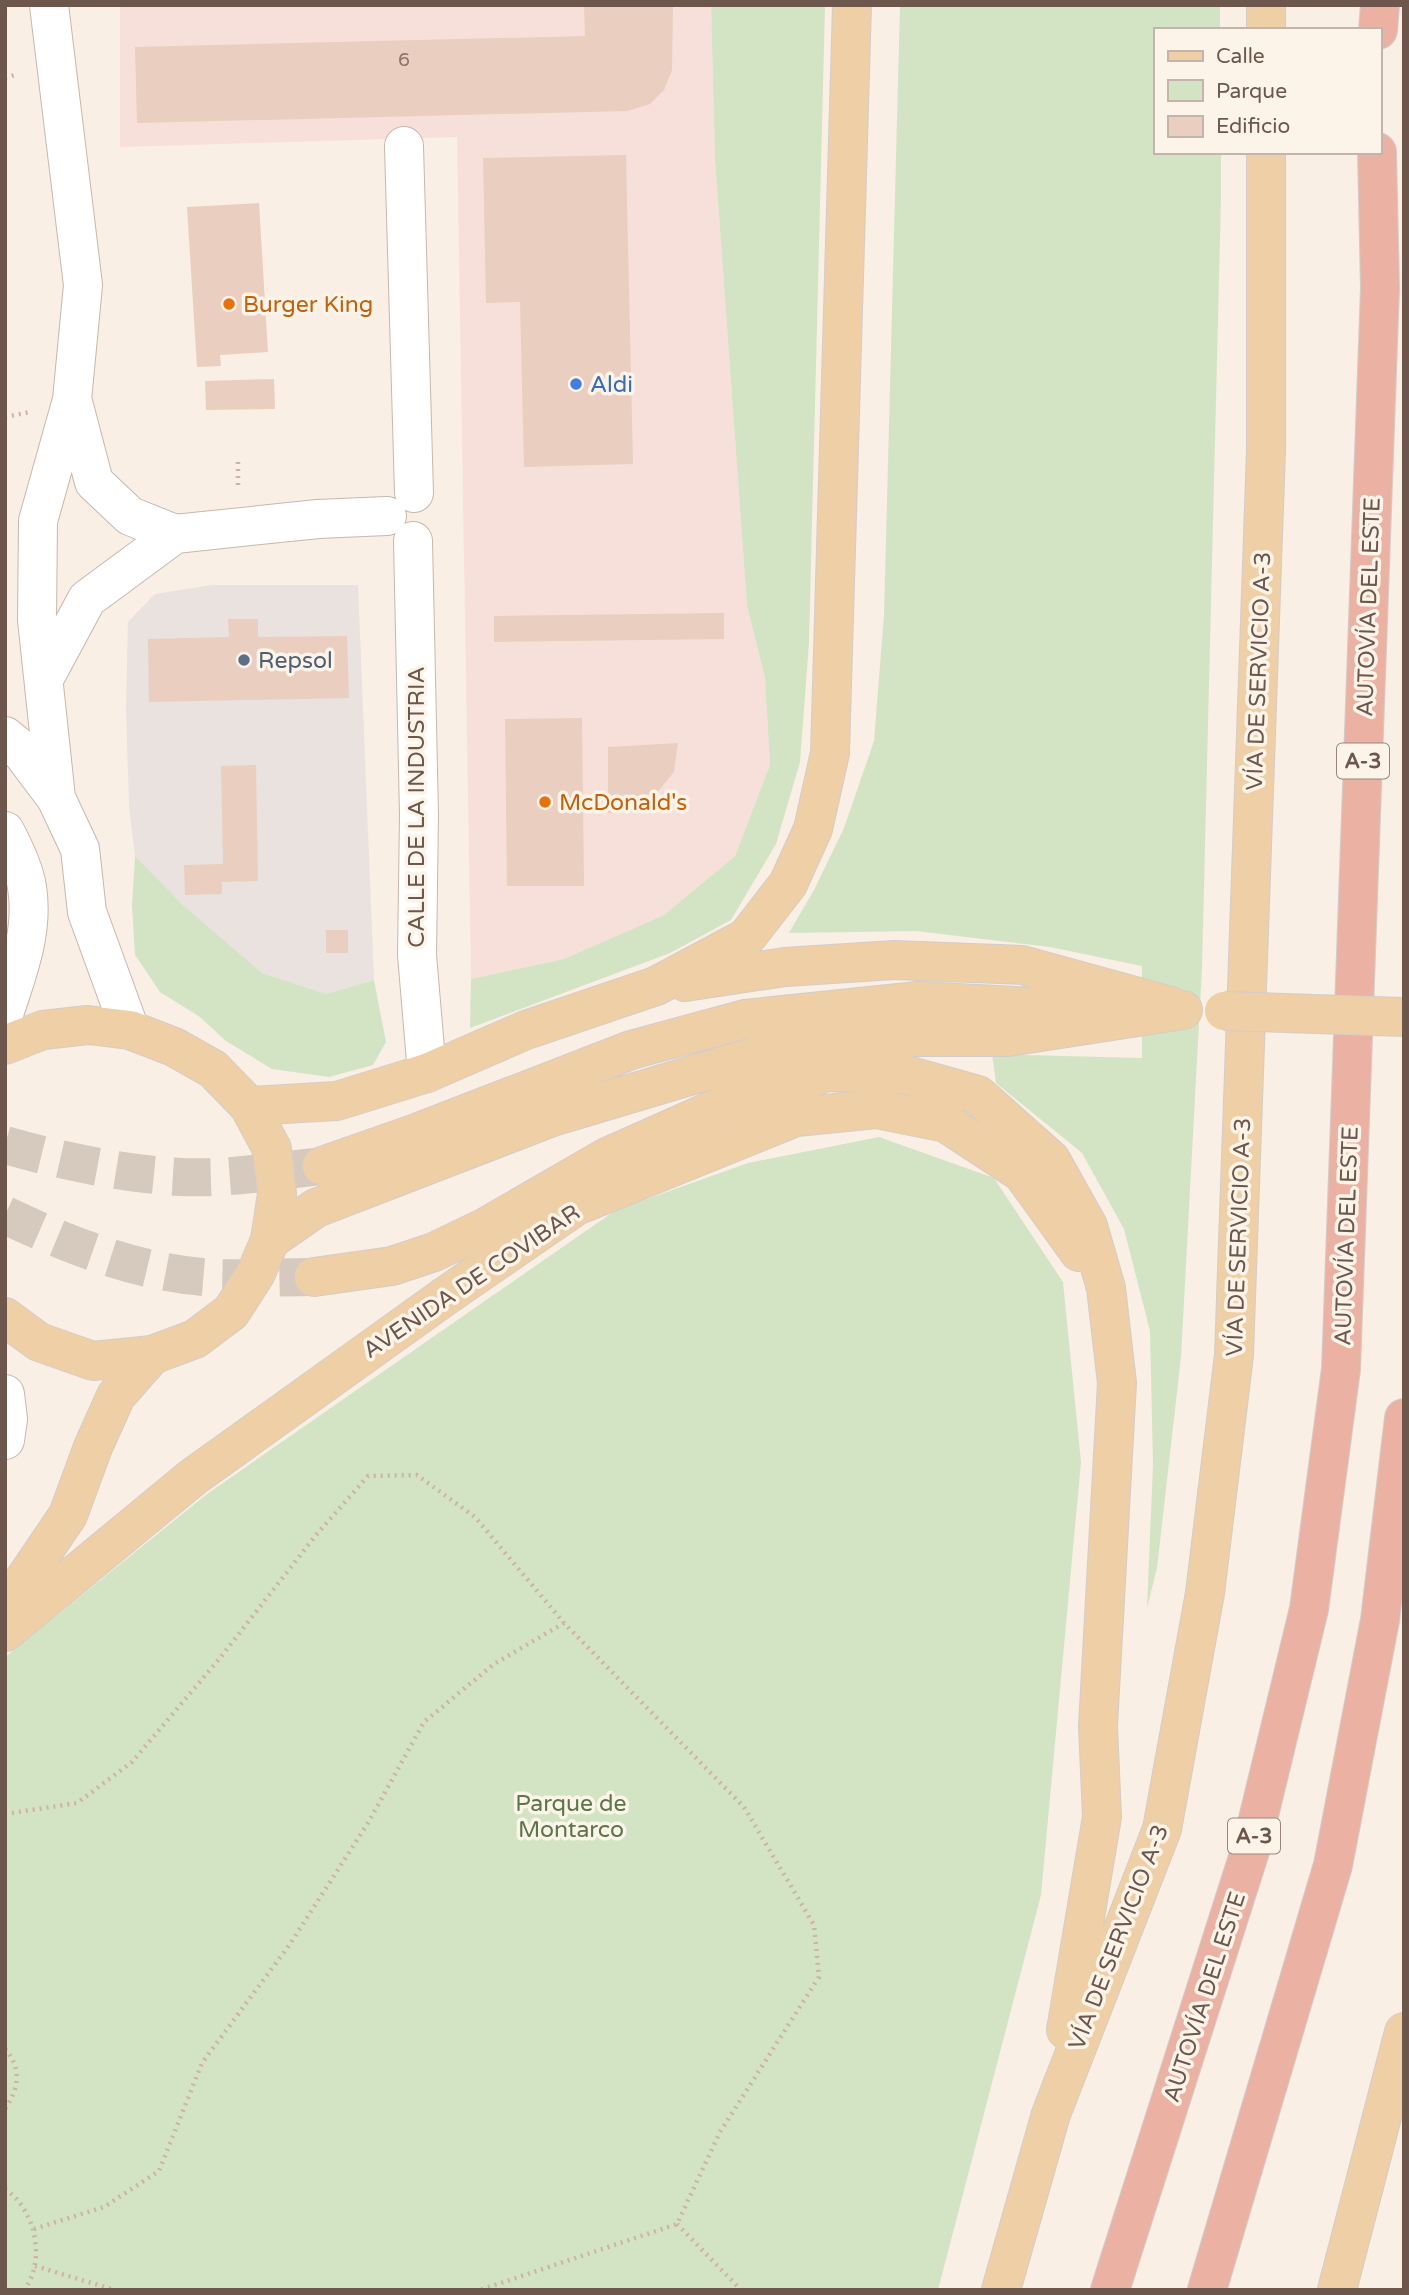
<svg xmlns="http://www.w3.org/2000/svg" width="1409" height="2295" font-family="'Varela Round',sans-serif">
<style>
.commercial{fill:#f7e0d9}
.industrial{fill:#e9e2de}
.green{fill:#d3e4c5}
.building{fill:#eacebf}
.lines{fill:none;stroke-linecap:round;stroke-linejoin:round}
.major-tunnel{stroke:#d6c9be;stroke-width:38;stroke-dasharray:38 19;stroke-linecap:butt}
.minor-casing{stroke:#c8b7ac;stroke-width:40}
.major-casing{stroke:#d3cdca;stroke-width:40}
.highway-casing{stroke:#d3cdca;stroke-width:40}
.path{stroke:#ceb2a3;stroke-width:4.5;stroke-dasharray:2 5;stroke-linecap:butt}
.minor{stroke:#fff;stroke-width:38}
.major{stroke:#efcfa5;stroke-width:38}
.highway{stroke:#ebb2a3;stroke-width:38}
.major-bridge-casing{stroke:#d3cdca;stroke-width:40;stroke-linecap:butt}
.major-bridge{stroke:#efcfa5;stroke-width:38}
.food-dot{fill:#e8710a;stroke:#fcf4e9;stroke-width:2.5}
.shop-dot{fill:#3f7fe0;stroke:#fcf4e9;stroke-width:2.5}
.service-dot{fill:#5c6f8a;stroke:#fcf4e9;stroke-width:2.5}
.labels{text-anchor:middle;stroke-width:7;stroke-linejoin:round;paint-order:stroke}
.number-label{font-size:19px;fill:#8c756a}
.shield{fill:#fcf4e9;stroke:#98867c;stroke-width:2}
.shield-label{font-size:21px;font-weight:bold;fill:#6d574d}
.food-label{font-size:23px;fill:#c56008;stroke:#fcf4e9;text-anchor:start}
.shop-label{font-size:23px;fill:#366cbe;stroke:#fcf4e9;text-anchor:start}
.street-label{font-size:23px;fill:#6d574d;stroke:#fcf4e9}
.service-label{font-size:23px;fill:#4e5e75;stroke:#fcf4e9;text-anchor:start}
.park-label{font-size:23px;fill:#59774a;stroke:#fcf4e9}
</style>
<rect width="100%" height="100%" fill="#f9efe4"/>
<!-- commercial -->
<path class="commercial" d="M 120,5 L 711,5 L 715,159 L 747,606 L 765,678 L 770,765 L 735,856 L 664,915 L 564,959 L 471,979 L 457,137 L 120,147 Z"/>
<!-- industrial -->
<path class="industrial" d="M 212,585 L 358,585 L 374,980 L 326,994 L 262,973 L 183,905 L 135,856 L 129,806 L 126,708 L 128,622 L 155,594 Z"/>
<!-- green -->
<path class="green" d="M 711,5 L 825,5 L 809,643 L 800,762 L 776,844 L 731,920 L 670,953 L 470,1028 L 471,979 L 564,959 L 664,915 L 735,856 L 770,765 L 765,678 L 747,606 L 715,159 Z
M 900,5 L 1220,5 L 1220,30 L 1155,30 L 1155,152 L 1221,152 L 1221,197 L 1202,968 L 1181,1357 L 1157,1568 L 1147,1608 L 1153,1465 L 1150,1331 L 1124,1229 L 1082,1153 L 996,1083 L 992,1054 L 1142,1058 L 1142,966 L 1050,947 L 916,931 L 789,933 L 814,890 L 844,828 L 874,741 L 884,615 Z
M 135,856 L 183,905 L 262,973 L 326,994 L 374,980 L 386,1042 L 373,1065 L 329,1077 L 272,1069 L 226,1041 L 200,1017 L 160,992 L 135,955 L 132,905 Z
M 879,1137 L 994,1178 L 1063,1282 L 1081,1462 L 1041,1895 L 938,2290 L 5,2290 L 5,1657 L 207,1494 L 616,1210 L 748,1163 Z"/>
<!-- building -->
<path class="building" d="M 584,5 L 673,5 L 672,70 L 664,90 L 650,104 L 627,111 L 137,123 L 135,47 L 585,36 Z
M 626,155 L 633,464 L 524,467 L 520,302 L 486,303 L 483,158 Z
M 259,203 L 268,352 L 220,355 L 221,366 L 197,367 L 187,207 Z
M 274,379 L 275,409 L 206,410 L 205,381 Z
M 724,613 L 724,639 L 494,642 L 494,616 Z
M 228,619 L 258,619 L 258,637 L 347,636 L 349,698 L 149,702 L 148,639 L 229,637 Z
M 582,718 L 584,886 L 507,886 L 505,719 Z
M 678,743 L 674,772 L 655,795 L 631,810 L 608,813 L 608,747 Z
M 256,765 L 258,881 L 222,882 L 222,894 L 185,895 L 184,865 L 223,864 L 221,766 Z
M 326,930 L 348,930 L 348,953 L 326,953 Z"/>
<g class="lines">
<!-- major-tunnel -->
<path class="major-tunnel" d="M 5,1145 C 69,1163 149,1180 216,1177 C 251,1175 287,1170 322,1166
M 5,1215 C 70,1246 144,1275 217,1278 C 249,1279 282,1277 314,1277"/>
<defs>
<path id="minor" d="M 49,5 L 83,285 L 72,400 L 38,521 L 37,620 L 56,798
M 404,146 L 414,493
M 73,402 L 94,482 L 130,516 L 175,534 L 318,519 L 387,516
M 413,541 L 419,815 L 417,955 L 427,1073
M 44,679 L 87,599 L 175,534
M 5,736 L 16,745 L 56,798 L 80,849 L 87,912 L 130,1030
M 5,831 C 14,848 24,868 27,887 C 34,931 18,971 5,1011
M 5,1394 L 8,1419 L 5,1440"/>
<path id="major" d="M 1266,30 L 1266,5
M 685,982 L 785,967 L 894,960 L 1022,965 L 1171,1006
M 5,1045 L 43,1030 L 88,1025 L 130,1030 L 174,1047 L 213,1069 L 249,1106 L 272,1149 L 277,1194 L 270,1240 L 256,1273 L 231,1312 L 195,1339 L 152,1355 L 93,1361 L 39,1342 L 5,1317
M 249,1106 L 337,1101 L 427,1073 L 526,1030 L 656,986 L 746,938 L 788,884 L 813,829 L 830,753 L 852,5
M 322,1166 L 419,1132 L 631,1050 L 745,1019 L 918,1001 L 1075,1009
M 270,1240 L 316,1208 L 552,1117 L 756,1056 L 877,1037 L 1008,1037 L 1183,1010
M 314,1277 L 392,1266 L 434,1252 L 484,1228 L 607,1157 L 726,1104 L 828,1072 L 903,1074 L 978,1095 L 1051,1160 L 1088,1226 L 1106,1288 L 1117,1383 L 1098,1726 L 1102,1817 L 1066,2030
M 5,1608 L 68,1515 L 93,1447 L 116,1396 L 152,1355
M 5,1632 L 193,1477 L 444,1297 L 576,1206 L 796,1117 L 876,1109 L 946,1123 L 1022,1173 L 1079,1252
M 1001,2290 L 1051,2114 L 1162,1829 L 1205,1593 L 1234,1355 L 1266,451 L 1266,152
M 1337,2290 L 1404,2032"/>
<path id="highway" d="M 1378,30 L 1380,5
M 1110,2290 L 1251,1848 L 1309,1609 L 1341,1369 L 1380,288 L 1377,152
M 1207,2290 L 1333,1865 L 1380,1620 L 1404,1418"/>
</defs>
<!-- minor casing -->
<use href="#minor" class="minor-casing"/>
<!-- major casing -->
<use href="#major" class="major-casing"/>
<!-- highway casing -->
<use href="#highway" class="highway-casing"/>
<!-- path -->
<path class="path" d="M 5,78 L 18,74
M 5,417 L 30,412
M 238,462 L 238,488
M 5,1814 L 77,1803 L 132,1762 L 220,1658 L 316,1535 L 368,1476 L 417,1475 L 475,1517 L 564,1623 L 744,1807 L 814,1925 L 819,1977 L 720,2132 L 677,2224 L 480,2290
M 5,2049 C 22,2068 19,2089 5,2109
M 5,2189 C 35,2209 47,2260 24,2290
M 677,2224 L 741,2290
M 34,2229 L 104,2207 L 159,2171 L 202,2063 L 290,1944 L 368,1823 L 424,1722 L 494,1664 L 564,1623
M 35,2266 L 115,2290"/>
<!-- minor -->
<use href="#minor" class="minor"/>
<!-- major -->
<use href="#major" class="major"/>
<!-- highway -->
<use href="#highway" class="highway"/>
<defs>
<path id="major-bridge" d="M 1224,1011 L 1404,1017"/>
</defs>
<!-- major-bridge casing -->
<use href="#major-bridge" class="major-bridge-casing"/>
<!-- major-bridge -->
<use href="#major-bridge" class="major-bridge"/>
</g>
<!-- markers -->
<g class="food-dot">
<circle cx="229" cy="304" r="7"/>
<circle cx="545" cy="802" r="7"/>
</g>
<circle class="shop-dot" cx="576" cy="384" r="7"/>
<circle class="service-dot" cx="244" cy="660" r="7"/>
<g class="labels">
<!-- number labels -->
<g class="number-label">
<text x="404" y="66">6</text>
</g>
<!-- shield labels -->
<g class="shield">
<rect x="1337" y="743.5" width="52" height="35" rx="5"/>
<rect x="1228" y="1818.5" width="52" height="35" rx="5"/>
</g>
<g class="shield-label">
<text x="1363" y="768">A-3</text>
<text x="1254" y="1843">A-3</text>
</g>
<!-- food labels -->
<g class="food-label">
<text x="243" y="312">Burger King</text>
<text x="559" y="810">McDonald's</text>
</g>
<!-- shop labels -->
<g class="shop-label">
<text x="590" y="392">Aldi</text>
</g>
<!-- street labels -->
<g class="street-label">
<text transform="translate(1368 607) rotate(-88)" y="8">AUTOVÍA DEL ESTE</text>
<text transform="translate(1258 671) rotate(-88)" y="8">VÍA DE SERVICIO A-3</text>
<text transform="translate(416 807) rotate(-90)" y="8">CALLE DE LA INDUSTRIA</text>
<text transform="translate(1346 1236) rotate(-88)" y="8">AUTOVÍA DEL ESTE</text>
<text transform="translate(1238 1237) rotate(-88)" y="8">VÍA DE SERVICIO A-3</text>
<text transform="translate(471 1281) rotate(-34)" y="8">AVENIDA DE COVIBAR</text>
<text transform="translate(1118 1937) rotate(-69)" y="8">VÍA DE SERVICIO A-3</text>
<text transform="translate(1204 1997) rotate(-72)" y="8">AUTOVÍA DEL ESTE</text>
</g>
<!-- service labels -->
<g class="service-label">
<text x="258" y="668">Repsol</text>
</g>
<!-- park labels -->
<g class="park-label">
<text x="571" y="1811">Parque de<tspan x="571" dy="26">Montarco</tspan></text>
</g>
</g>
<!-- border -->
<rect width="1409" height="2295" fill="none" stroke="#6d574d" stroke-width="14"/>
<!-- legend -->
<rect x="1154" y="28" width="228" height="126" fill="#fcf4e9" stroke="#c3b5ab" stroke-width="2"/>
<rect x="1168" y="51" width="35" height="10" fill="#efcfa5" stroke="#c3b5ab" stroke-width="2"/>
<text x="1216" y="63" font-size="21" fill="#6d574d">Calle</text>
<rect x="1168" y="80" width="35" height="21" fill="#d3e4c5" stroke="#c3b5ab" stroke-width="2"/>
<text x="1216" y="98" font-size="21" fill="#6d574d">Parque</text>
<rect x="1168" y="116" width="35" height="21" fill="#eacebf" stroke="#c3b5ab" stroke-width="2"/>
<text x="1216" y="133" font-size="21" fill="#6d574d">Edificio</text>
</svg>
